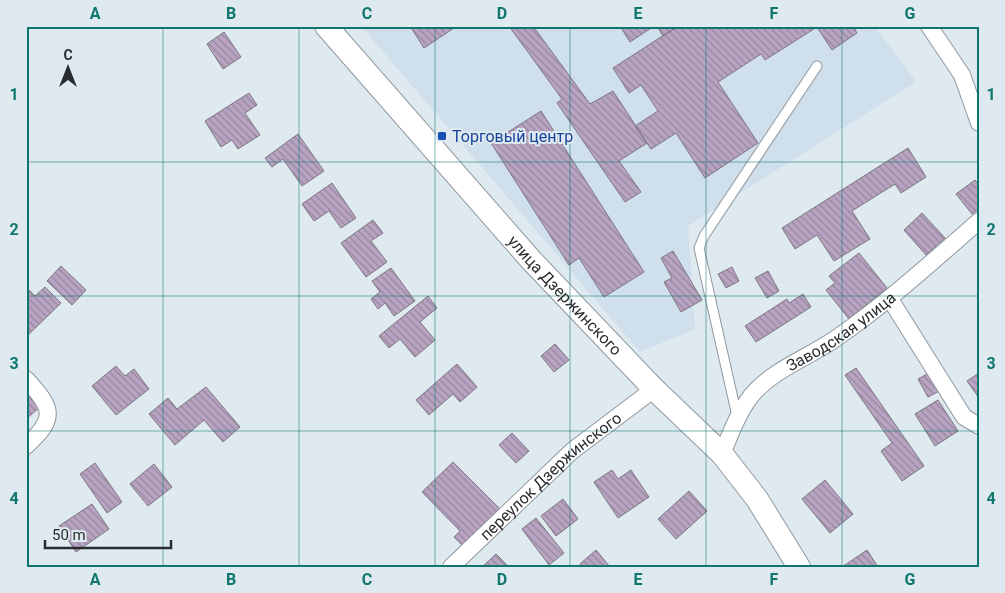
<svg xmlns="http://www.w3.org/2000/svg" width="1005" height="593" font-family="Roboto,sans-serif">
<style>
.built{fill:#cfdfec}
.building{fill:url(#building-back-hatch);stroke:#7d7780}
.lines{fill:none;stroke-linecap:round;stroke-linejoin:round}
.lane-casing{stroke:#9098a0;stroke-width:11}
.street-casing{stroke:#9098a0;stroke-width:18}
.secondary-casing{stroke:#9098a0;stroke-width:24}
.lane{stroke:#fff;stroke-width:9}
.street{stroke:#fff;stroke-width:16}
.secondary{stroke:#fff;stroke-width:22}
.grid{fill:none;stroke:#0f766e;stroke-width:1;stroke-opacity:0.55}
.transit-dot{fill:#1a4fb4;stroke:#dfe9f0;stroke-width:2}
.labels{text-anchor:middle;stroke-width:4;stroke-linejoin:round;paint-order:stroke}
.transit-label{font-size:16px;fill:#164399;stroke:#dfe9f0;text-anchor:start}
.street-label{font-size:16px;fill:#2a2d30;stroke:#dfe9f0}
.neatline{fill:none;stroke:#0f766e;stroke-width:2}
.grid-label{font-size:16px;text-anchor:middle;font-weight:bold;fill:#0f766e}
</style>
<defs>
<pattern id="building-back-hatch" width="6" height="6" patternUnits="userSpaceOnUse" patternTransform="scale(1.25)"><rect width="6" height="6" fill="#b8a4c2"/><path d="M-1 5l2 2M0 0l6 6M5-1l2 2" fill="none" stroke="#96869e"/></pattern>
</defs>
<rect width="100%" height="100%" fill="#dfe9f0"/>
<!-- built -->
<path class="built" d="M 361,26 L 875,26 L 916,82 L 688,226 L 695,329 L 640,352 Z"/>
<!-- building -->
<path class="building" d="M 410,26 L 457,26 L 424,48 Z
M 509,26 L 533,26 L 590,104 L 613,91 L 647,143 L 619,161 L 641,192 L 625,202 L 557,103 L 562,99 Z
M 620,26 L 654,26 L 630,42 Z
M 657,26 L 677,26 L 677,27 L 663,36 Z
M 853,26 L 857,33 L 832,50 L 817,27 L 765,60 L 761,54 L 718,82 L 758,143 L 705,178 L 676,133 L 651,149 L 635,126 L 658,111 L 641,85 L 629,93 L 613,68 L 678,26 Z
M 224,32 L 241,57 L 223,69 L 207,44 Z
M 249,93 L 257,105 L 245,113 L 260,135 L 238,149 L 232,140 L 221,147 L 205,121 Z
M 541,111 L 644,272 L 604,297 L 579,258 L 569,265 L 491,143 Z
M 298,134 L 324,171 L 302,186 L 283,159 L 272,167 L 265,158 Z
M 908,148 L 926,177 L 901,193 L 895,184 L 852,211 L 870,239 L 834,261 L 817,235 L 795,249 L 782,228 Z
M 975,180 L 979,185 L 979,209 L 972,214 L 956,194 Z
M 332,183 L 356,218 L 341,228 L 329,211 L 314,221 L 302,204 Z
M 922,213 L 945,238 L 926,255 L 904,230 Z
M 373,220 L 383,233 L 371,241 L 387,262 L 366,277 L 341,243 Z
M 673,251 L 702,300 L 681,312 L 664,282 L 672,278 L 661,258 Z
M 859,253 L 887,288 L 849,319 L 826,290 L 835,283 L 829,276 Z
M 61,266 L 86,290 L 72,305 L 47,281 Z
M 732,267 L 739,281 L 726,288 L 718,274 Z
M 391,268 L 415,301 L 394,316 L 385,303 L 378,309 L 371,299 L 380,292 L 372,281 Z
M 768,271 L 779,291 L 767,298 L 755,278 Z
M 26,287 L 35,296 L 45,287 L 61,303 L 26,337 Z
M 803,294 L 811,307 L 756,342 L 745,326 L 787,299 L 789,303 Z
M 428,296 L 437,308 L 420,322 L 435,340 L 415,357 L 400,339 L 389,348 L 379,336 Z
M 555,344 L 569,360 L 554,372 L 541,356 Z
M 457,364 L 477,387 L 460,402 L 453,394 L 429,415 L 416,400 Z
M 116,366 L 125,376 L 134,369 L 149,389 L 116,415 L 92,386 Z
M 856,368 L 924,466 L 902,481 L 881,451 L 892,443 L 845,375 Z
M 934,370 L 945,388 L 928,397 L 918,379 Z
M 979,373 L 979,398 L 967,381 Z
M 206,387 L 240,427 L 223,442 L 204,420 L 175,445 L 149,414 L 168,398 L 177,409 Z
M 26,393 L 39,408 L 26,419 Z
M 938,400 L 958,431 L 935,446 L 915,414 Z
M 512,433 L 529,451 L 516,463 L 499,445 Z
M 453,462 L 502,511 L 465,548 L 454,537 L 460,531 L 422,492 Z
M 95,463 L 122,502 L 107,513 L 80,474 Z
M 154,464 L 172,487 L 148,506 L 130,484 Z
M 612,470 L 618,479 L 631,470 L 649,497 L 618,518 L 594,482 Z
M 825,480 L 853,514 L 830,533 L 802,499 Z
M 689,491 L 707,511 L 676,539 L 658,519 Z
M 563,499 L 578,519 L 556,536 L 541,516 Z
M 92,504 L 109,529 L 76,552 L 59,526 Z
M 536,518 L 564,553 L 549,565 L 522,529 Z
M 596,550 L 610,567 L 582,567 L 580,564 Z
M 867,550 L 878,567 L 842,567 Z
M 496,554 L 509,567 L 482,567 Z"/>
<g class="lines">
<defs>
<path id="lane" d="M 737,416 L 699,248 L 704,236 L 817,66"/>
<g id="street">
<path d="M 929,26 L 962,75 L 979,123"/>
<path d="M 890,299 L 964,417 L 979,426"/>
<path d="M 26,379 C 53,408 57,418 26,446"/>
<path id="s1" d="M 722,454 C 730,435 738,413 751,396 C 773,369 810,357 838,337 C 888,302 933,261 979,221"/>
<path id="s2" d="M 451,567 L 572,451 L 654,389"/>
</g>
<g id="secondary">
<path id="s3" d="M 326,26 L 531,260 L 654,389 L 722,454 L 757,499 L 799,567"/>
</g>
</defs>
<!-- lane casing -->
<use href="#lane" class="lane-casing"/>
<!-- street casing -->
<use href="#street" class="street-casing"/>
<!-- secondary casing -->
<use href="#secondary" class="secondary-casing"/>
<!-- lane -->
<use href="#lane" class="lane"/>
<!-- street -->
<use href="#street" class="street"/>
<!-- secondary -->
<use href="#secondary" class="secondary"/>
</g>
<!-- grid -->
<path class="grid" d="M 163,26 L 163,567M 299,26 L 299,567M 435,26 L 435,567M 570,26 L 570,567M 706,26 L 706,567M 842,26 L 842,567M 26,162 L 979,162M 26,296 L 979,296M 26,431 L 979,431"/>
<!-- markers -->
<rect class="transit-dot" x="437" y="131" width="10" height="10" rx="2.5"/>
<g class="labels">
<!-- transit labels -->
<g class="transit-label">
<text x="452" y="142">Торговый центр</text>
</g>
<!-- street labels -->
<g class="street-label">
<text dy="6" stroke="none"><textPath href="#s3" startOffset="360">улица Дзержинского</textPath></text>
<text dy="6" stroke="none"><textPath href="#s1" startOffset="176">Заводская улица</textPath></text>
<text dy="6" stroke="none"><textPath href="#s2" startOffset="135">переулок Дзержинского</textPath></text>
</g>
</g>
<!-- border -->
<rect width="1005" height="593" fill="none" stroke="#dfe9f0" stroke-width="55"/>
<!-- north arrow -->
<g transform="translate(68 68)" stroke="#dfe9f0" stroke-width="4" paint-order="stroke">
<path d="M0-4L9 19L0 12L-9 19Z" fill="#2a2d30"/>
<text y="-8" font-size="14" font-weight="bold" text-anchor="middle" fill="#2a2d30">С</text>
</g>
<!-- scale -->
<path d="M45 540v8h126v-8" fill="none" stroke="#2a2d30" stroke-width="2.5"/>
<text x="52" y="540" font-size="15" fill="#2a2d30" stroke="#dfe9f0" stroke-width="4" paint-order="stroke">50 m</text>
<rect x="28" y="28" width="950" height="538" class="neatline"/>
<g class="grid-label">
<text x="95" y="19">A</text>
<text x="231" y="19">B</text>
<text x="367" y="19">C</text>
<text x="502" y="19">D</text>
<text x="638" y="19">E</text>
<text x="774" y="19">F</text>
<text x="910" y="19">G</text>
<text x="14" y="100">1</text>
<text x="991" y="100">1</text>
<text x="14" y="235">2</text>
<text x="991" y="235">2</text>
<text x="14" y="369">3</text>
<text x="991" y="369">3</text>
<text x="14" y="504">4</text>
<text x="991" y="504">4</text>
<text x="95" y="585">A</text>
<text x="231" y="585">B</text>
<text x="367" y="585">C</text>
<text x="502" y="585">D</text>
<text x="638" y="585">E</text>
<text x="774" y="585">F</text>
<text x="910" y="585">G</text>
</g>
</svg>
